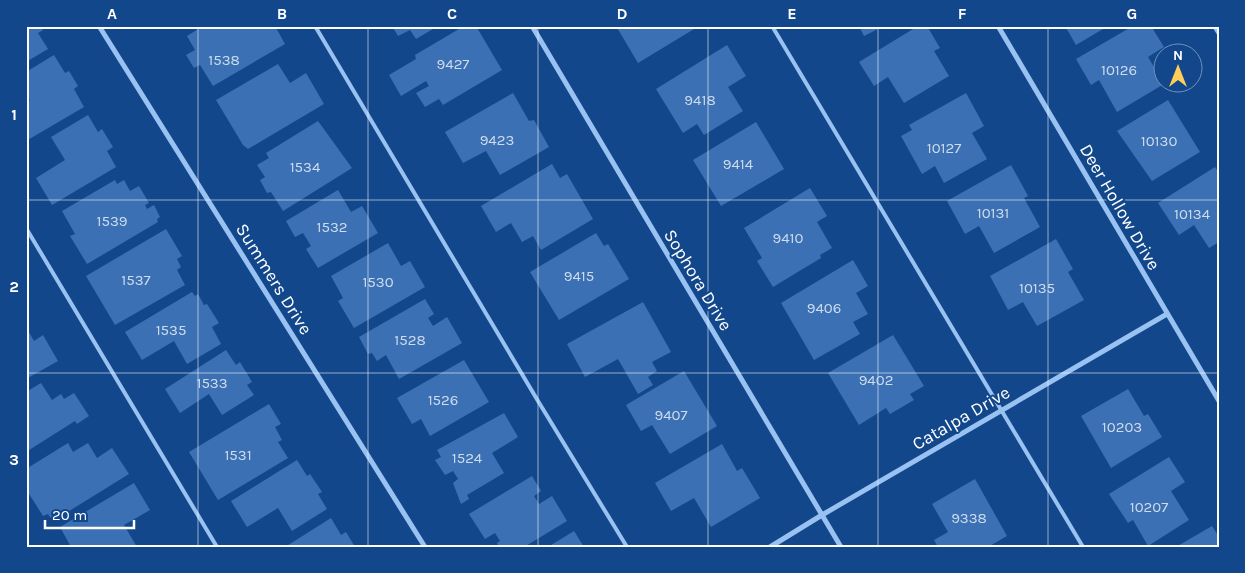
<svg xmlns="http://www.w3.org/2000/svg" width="1245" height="573" font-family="Karla,sans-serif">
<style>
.building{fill:#3b71b4}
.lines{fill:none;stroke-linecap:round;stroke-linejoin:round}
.service{stroke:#99c1f1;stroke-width:4}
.minor{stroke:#99c1f1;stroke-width:5}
.grid{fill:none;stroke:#fff;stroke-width:1;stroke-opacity:0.55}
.labels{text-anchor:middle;stroke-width:4;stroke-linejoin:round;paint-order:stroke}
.number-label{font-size:15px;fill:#cedcec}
.street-label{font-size:18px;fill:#fff;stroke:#12488b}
.neatline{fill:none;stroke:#fff;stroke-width:2}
.grid-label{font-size:16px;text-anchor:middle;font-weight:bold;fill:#fff}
</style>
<rect width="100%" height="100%" fill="#12488b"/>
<!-- building -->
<path class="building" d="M 26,26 L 41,26 L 43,30 L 38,33 L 48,49 L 26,62 Z
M 203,26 L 275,26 L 285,44 L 213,86 L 200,65 L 194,68 L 186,55 L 195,50 L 187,36 Z
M 392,26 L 438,26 L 416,39 L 410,30 L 398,36 Z
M 464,26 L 476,26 L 502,70 L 443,105 L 439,99 L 425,107 L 416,93 L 429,86 L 426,81 L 401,96 L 389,75 L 416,59 L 415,55 Z
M 616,26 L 699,26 L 638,63 Z
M 859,26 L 884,26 L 864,36 Z
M 918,26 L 927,26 L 940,48 L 934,51 L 949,76 L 904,103 L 888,77 L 874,86 L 859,62 Z
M 1065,26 L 1108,26 L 1076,45 Z
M 1133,26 L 1151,26 L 1164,47 L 1148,57 L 1164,84 L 1117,112 L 1099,80 L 1091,85 L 1076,59 Z
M 727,45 L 746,76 L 728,87 L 743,111 L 704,135 L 697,124 L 683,133 L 656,89 Z
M 54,55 L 65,73 L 69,71 L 78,86 L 74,89 L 84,107 L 26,141 L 26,102 L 30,100 L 26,95 L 26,72 Z
M 278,64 L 290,83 L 306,73 L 324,104 L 248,149 L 243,145 L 216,100 Z
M 513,93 L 529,121 L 534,120 L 549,147 L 500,175 L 486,151 L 463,163 L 445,132 Z
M 966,93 L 984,126 L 972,133 L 987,159 L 944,183 L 935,166 L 922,174 L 901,136 L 912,130 L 909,125 Z
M 1168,100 L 1200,152 L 1152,181 L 1117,131 Z
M 88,115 L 98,132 L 102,129 L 113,147 L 107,151 L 116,167 L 52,205 L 36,178 L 65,160 L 51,137 Z
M 318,121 L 352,168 L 283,211 L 271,192 L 267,193 L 260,180 L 265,177 L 257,165 L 269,158 L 266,153 Z
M 756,122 L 784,169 L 721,206 L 693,160 Z
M 552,164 L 560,178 L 567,174 L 593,219 L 541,250 L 533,236 L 522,242 L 511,223 L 496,232 L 481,206 Z
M 1011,165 L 1028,196 L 1024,198 L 1040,227 L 994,253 L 979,226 L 965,234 L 947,201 Z
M 1215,167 L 1219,173 L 1219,242 L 1209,248 L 1194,225 L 1179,235 L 1158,203 Z
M 115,180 L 117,184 L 124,180 L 130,191 L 139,186 L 149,203 L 145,205 L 147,209 L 154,205 L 160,217 L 157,219 L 158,222 L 87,264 L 70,236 L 75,234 L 62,211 Z
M 810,188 L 827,216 L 817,222 L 832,248 L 820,255 L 821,258 L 773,287 L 757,261 L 762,258 L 744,228 Z
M 338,190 L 351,212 L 362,206 L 378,233 L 318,268 L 306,249 L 311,246 L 303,233 L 295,237 L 286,221 Z
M 166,229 L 182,256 L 177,259 L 181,267 L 177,270 L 185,285 L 115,325 L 86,276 Z
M 596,233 L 604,246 L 608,244 L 629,279 L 559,320 L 530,272 Z
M 1056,239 L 1073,269 L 1068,272 L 1084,300 L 1037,326 L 1023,302 L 1008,310 L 990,276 Z
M 388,243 L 401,266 L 410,261 L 425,287 L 354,328 L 338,301 L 343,298 L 331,276 Z
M 853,260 L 868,286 L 856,293 L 868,314 L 853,322 L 860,334 L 814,360 L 781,303 Z
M 192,292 L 195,296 L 198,294 L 204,305 L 207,304 L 219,323 L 212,327 L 221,344 L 187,364 L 174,341 L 142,360 L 125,332 Z
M 425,299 L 434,314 L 428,318 L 433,326 L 447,317 L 462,343 L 399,379 L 386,355 L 377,361 L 372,353 L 368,354 L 359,337 Z
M 643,302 L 671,352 L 652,362 L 657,371 L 648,377 L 653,385 L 638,394 L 618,359 L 585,377 L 567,344 Z
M 26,327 L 34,341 L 43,335 L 58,361 L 26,379 Z
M 893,335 L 924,386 L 910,394 L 914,400 L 890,414 L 886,408 L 859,425 L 828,373 Z
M 226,350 L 236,365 L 240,362 L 252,382 L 247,385 L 254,395 L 222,415 L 209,394 L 180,413 L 165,389 Z
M 464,360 L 489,402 L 430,436 L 421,419 L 412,424 L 397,398 Z
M 684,371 L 717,426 L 670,454 L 652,425 L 641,431 L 626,405 Z
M 41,383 L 52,400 L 61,394 L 64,399 L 74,393 L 89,416 L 77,424 L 75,421 L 26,452 L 26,392 Z
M 1128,389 L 1144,416 L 1148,414 L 1162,437 L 1111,468 L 1081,416 Z
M 269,404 L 281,424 L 275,427 L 282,440 L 278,442 L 288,458 L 218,500 L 189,452 Z
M 504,413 L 518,437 L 492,453 L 504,473 L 467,495 L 469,499 L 461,504 L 453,483 L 458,479 L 453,471 L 445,475 L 435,460 L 441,457 L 437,450 Z
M 68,443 L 73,452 L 88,443 L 97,458 L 112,448 L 129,474 L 53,521 L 48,514 L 43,516 L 26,489 L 26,469 Z
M 722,444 L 737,471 L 742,468 L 760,498 L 711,527 L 694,498 L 671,511 L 655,483 Z
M 1169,457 L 1185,482 L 1171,491 L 1189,520 L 1148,546 L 1133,520 L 1128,523 L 1109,494 Z
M 297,460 L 307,476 L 310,474 L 322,492 L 318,494 L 327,509 L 292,531 L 278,508 L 247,527 L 231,501 Z
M 532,476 L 541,491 L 534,496 L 539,504 L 552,496 L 567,521 L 524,547 L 499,547 L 497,543 L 500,541 L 495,533 L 485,539 L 469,514 Z
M 975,479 L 1007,536 L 988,547 L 938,547 L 934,540 L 948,532 L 932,504 Z
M 134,483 L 150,510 L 124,525 L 137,547 L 71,547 L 60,527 Z
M 331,518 L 341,535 L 346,532 L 355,547 L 285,547 Z
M 1212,526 L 1219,537 L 1219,547 L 1176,547 Z
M 574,531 L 584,547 L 548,547 Z"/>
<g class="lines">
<!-- service -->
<path class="service" d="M 315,26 L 538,401 L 627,547
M 772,26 L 1083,547
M 1214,26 L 1219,34
M 26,228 L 217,547"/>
<!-- minor -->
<path class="minor" d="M 99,26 L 425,547
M 532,26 L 841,547
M 998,26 L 1219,401
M 770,547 L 822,515 L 1167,314"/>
</g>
<!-- grid -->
<path class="grid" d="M 198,26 L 198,547M 368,26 L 368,547M 538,26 L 538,547M 708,26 L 708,547M 878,26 L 878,547M 1048,26 L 1048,547M 26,200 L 1219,200M 26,373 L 1219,373"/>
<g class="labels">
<!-- number labels -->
<g class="number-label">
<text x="224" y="65">1538</text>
<text x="453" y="69">9427</text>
<text x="1119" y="75">10126</text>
<text x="700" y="105">9418</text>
<text x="497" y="145">9423</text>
<text x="1159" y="146">10130</text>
<text x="944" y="153">10127</text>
<text x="738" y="169">9414</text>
<text x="305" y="172">1534</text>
<text x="993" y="218">10131</text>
<text x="1192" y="219">10134</text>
<text x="112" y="226">1539</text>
<text x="332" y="232">1532</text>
<text x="788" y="243">9410</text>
<text x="579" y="281">9415</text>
<text x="136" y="285">1537</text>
<text x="378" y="287">1530</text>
<text x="1037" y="293">10135</text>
<text x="824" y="313">9406</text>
<text x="171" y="335">1535</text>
<text x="410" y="345">1528</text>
<text x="876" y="385">9402</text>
<text x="212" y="388">1533</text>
<text x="443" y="405">1526</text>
<text x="671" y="420">9407</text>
<text x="1122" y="432">10203</text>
<text x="238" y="460">1531</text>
<text x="467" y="463">1524</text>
<text x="1149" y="512">10207</text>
<text x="969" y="523">9338</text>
</g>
<!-- street labels -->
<g class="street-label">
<text transform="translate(1120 207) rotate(60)" y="6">Deer Hollow Drive</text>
<text transform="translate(274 279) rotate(58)" y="6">Summers Drive</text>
<text transform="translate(698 280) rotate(59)" y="6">Sophora Drive</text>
<text transform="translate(961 418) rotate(-30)" y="6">Catalpa Drive</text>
</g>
</g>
<!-- border -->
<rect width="1245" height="573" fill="none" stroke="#12488b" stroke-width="55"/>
<!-- north arrow -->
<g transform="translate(1178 68)"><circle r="24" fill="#12488b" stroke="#7191b9"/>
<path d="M0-4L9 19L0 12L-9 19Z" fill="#ffce59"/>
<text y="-8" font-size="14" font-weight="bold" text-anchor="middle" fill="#ffffff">N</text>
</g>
<!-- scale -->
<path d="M45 520v8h89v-8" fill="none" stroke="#ffffff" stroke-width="2.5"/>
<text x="52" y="520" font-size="15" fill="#ffffff" stroke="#12488b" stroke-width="4" paint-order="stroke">20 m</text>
<rect x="28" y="28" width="1190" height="518" class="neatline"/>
<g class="grid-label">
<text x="112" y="19">A</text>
<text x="282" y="19">B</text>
<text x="452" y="19">C</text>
<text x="622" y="19">D</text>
<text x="792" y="19">E</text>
<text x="962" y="19">F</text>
<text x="1132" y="19">G</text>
<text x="14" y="120">1</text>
<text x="14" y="292">2</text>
<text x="14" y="465">3</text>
</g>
</svg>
